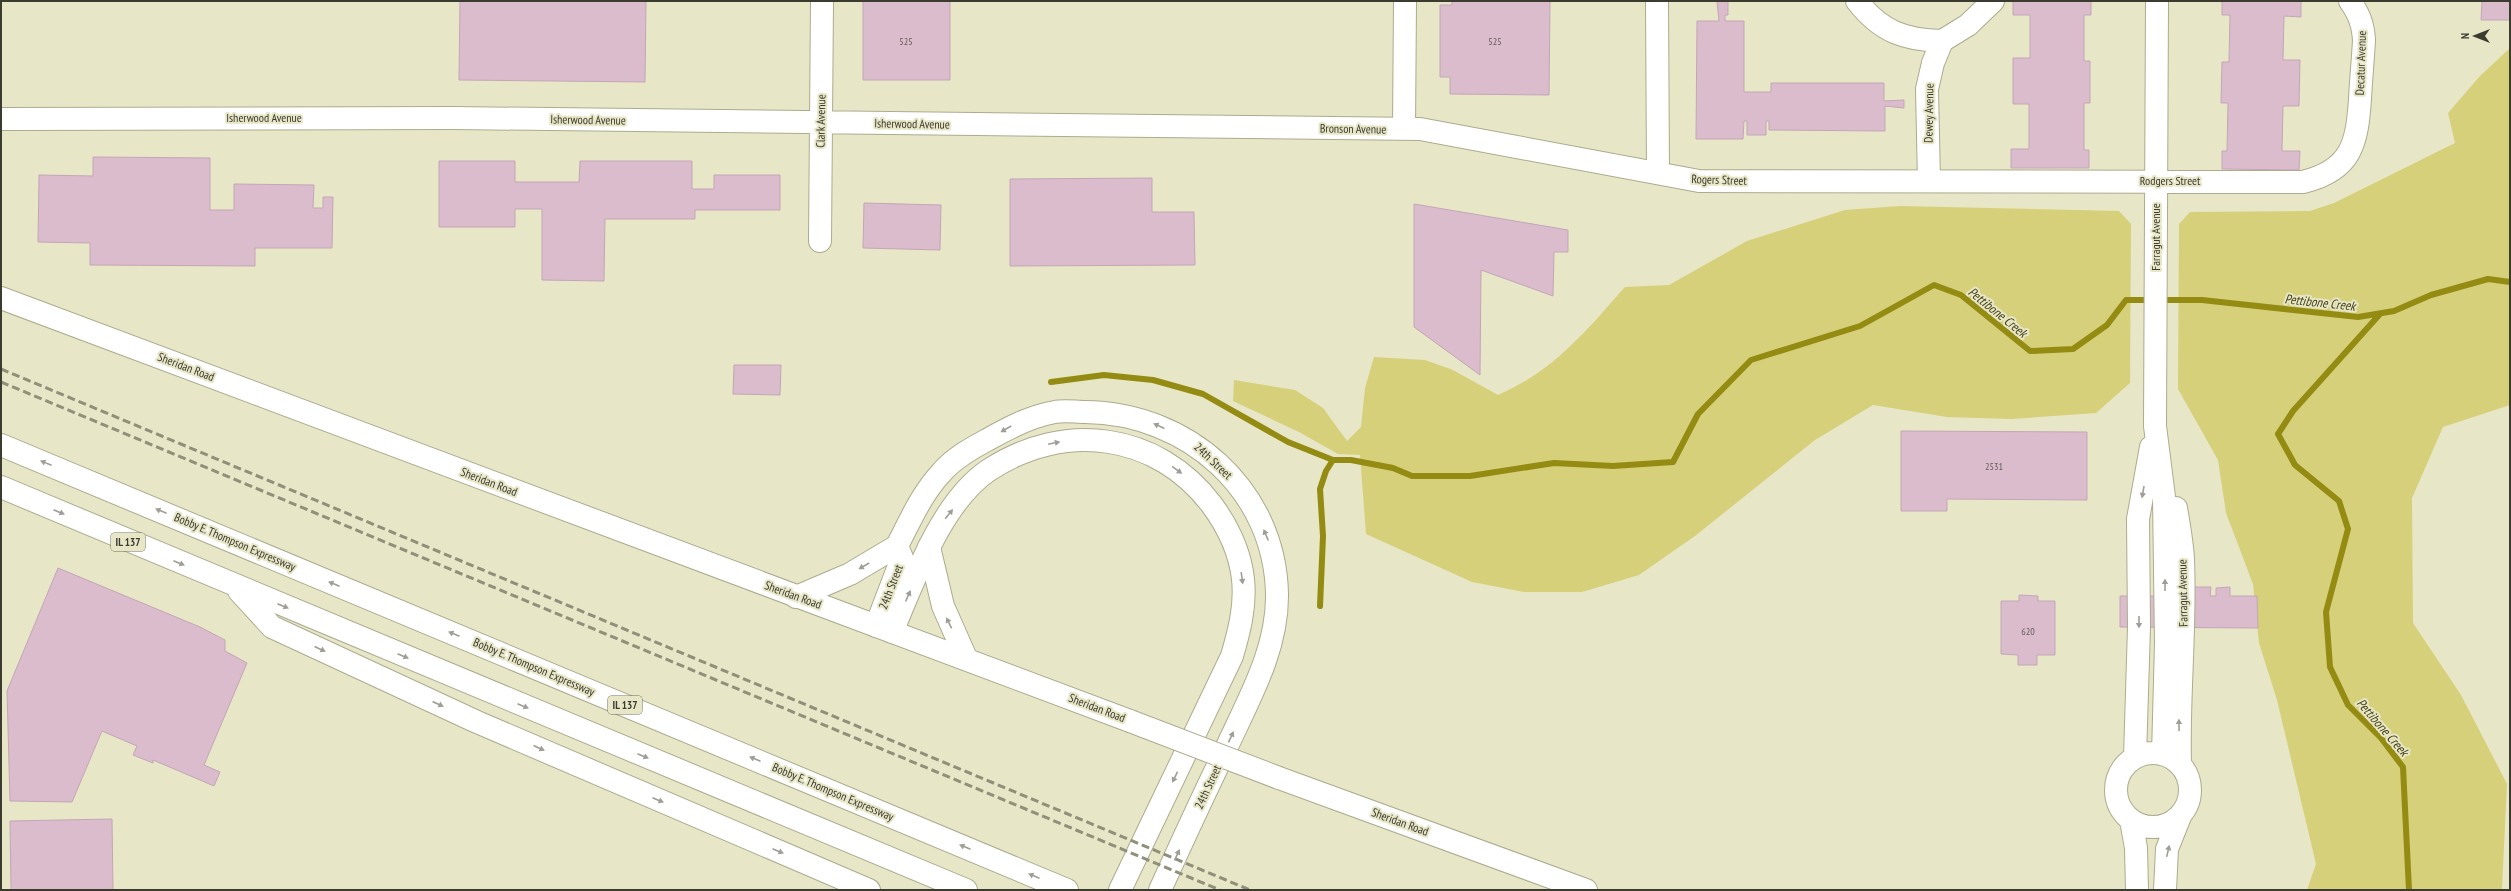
<svg xmlns="http://www.w3.org/2000/svg" width="2511" height="891" font-family="'PT Sans Narrow',sans-serif">
<style>
.green{fill:#d6d07b}
.lines{fill:none;stroke-linecap:round;stroke-linejoin:round}
.stream{stroke:#948b13;stroke-width:6}
.building{fill:#dabccd;stroke:#c3a6b6}
.minor-casing{stroke:#adab8e;stroke-width:24}
.major-casing{stroke:#adab8e;stroke-width:24}
.highway-casing{stroke:#adab8e;stroke-width:24}
.minor{stroke:#fff;stroke-width:22}
.major{stroke:#fff;stroke-width:22}
.highway{stroke:#fff;stroke-width:22}
.rail{stroke:#908f7a;stroke-width:3;stroke-dasharray:8 4;stroke-linecap:butt}
.major-bridge-casing{stroke:#adab8e;stroke-width:24;stroke-linecap:butt}
.major-bridge{stroke:#fff;stroke-width:22}
.oneway{fill:#9e9d97}
.labels{text-anchor:middle;stroke-width:4;stroke-linejoin:round;paint-order:stroke}
.number-label{font-size:10px;fill:#645b56}
.shield{fill:#e7e6c7;stroke:#6f6e5d;stroke-width:1}
.shield-label{font-size:11px;font-weight:bold;fill:#3c3b2f}
.street-label{font-size:12px;fill:#3c3b2f;stroke:#e7e6c7}
.water-label{font-size:13px;font-style:italic;fill:#4a461b;stroke:#e7e6c7}
</style>
<rect width="100%" height="100%" fill="#e7e6c7"/>
<!-- green -->
<path class="green" d="M 2510,48 L 2510,405 L 2443,427 L 2412,498 L 2413,623 L 2461,695 L 2507,784 L 2502,888 L 2502,890 L 2307,890 L 2316,864 L 2277,700 L 2259,643 L 2253,584 L 2226,513 L 2218,460 L 2178,389 L 2179,224 L 2190,212 L 2310,211 L 2334,203 L 2455,143 L 2448,113 L 2480,76 Z
M 1900,206 L 2119,211 L 2131,224 L 2130,383 L 2096,413 L 2012,419 L 1947,417 L 1873,405 L 1815,440 L 1695,536 L 1639,575 L 1582,592 L 1524,592 L 1472,582 L 1366,534 L 1360,455 L 1338,454 L 1299,432 L 1233,401 L 1234,380 L 1295,390 L 1323,408 L 1347,441 L 1361,427 L 1365,388 L 1374,357 L 1425,360 L 1453,370 L 1498,395 C 1554,371 1586,331 1625,287 L 1669,285 L 1747,241 L 1845,210 Z"/>
<g class="lines">
<!-- stream -->
<path class="stream" d="M 2380,314 L 2293,411 L 2278,434 L 2295,465 L 2339,501 L 2348,529 L 2326,612 L 2330,667 L 2348,705 L 2381,738 L 2403,767 L 2409,890
M 1051,382 L 1104,375 L 1153,380 L 1203,394 L 1288,442 L 1333,460 L 1351,460 L 1393,468 L 1412,476 L 1470,476 L 1554,463 L 1613,466 L 1673,462 L 1698,414 L 1751,360 L 1860,326 L 1934,285 L 1961,295 L 2030,351 L 2073,349 L 2107,325 L 2126,300 L 2202,300 L 2358,317 L 2394,311 L 2431,295 L 2488,279 L 2510,282
M 1320,606 L 1323,536 L 1320,489 L 1326,471 L 1333,460"/>
</g>
<!-- building -->
<path class="building" d="M 460,1 L 646,1 L 645,82 L 459,80 Z
M 863,1 L 950,1 L 950,80 L 863,80 Z
M 1452,1 L 1550,1 L 1549,95 L 1450,94 L 1450,77 L 1440,77 L 1440,5 L 1452,5 Z
M 1717,1 L 1728,1 L 1728,15 L 1725,15 L 1725,21 L 1744,21 L 1744,92 L 1771,92 L 1771,83 L 1884,83 L 1884,101 L 1904,100 L 1904,108 L 1885,106 L 1885,131 L 1769,130 L 1769,121 L 1766,121 L 1766,135 L 1747,135 L 1747,121 L 1744,121 L 1743,139 L 1696,139 L 1697,21 L 1719,21 Z
M 2013,1 L 2091,1 L 2091,15 L 2084,15 L 2084,61 L 2090,61 L 2090,103 L 2084,103 L 2084,150 L 2089,150 L 2089,168 L 2011,168 L 2011,149 L 2029,149 L 2029,104 L 2013,104 L 2013,58 L 2030,58 L 2030,15 L 2013,15 Z
M 2222,1 L 2301,1 L 2301,17 L 2284,16 L 2283,60 L 2300,60 L 2299,106 L 2283,106 L 2282,151 L 2300,151 L 2299,170 L 2222,169 L 2222,151 L 2227,151 L 2228,103 L 2221,103 L 2222,62 L 2229,62 L 2230,15 L 2222,15 Z
M 2482,1 L 2510,1 L 2510,20 L 2481,20 Z
M 93,157 L 210,158 L 210,210 L 234,210 L 234,184 L 314,185 L 313,208 L 323,208 L 323,197 L 333,197 L 332,248 L 255,248 L 255,266 L 90,265 L 90,243 L 38,242 L 39,175 L 93,176 Z
M 439,161 L 515,161 L 515,182 L 579,182 L 580,161 L 692,161 L 692,189 L 714,189 L 714,175 L 780,175 L 780,210 L 695,210 L 695,219 L 605,219 L 604,281 L 542,280 L 542,209 L 515,209 L 515,227 L 439,227 Z
M 1152,178 L 1152,212 L 1194,212 L 1195,265 L 1010,266 L 1010,179 Z
M 864,203 L 941,205 L 940,250 L 863,248 Z
M 1414,204 L 1568,230 L 1568,252 L 1554,252 L 1553,296 L 1481,270 L 1480,375 L 1414,327 Z
M 734,365 L 781,365 L 780,395 L 733,394 Z
M 1901,431 L 2087,432 L 2087,500 L 1947,499 L 1947,511 L 1901,511 Z
M 58,568 L 200,627 L 225,640 L 225,651 L 247,663 L 204,765 L 220,772 L 214,786 L 153,760 L 153,763 L 133,755 L 137,746 L 102,731 L 72,802 L 10,801 L 7,691 Z
M 2193,587 L 2211,587 L 2210,596 L 2216,596 L 2216,588 L 2230,587 L 2230,596 L 2257,596 L 2258,628 L 2120,627 L 2120,596 L 2193,596 Z
M 2019,595 L 2038,596 L 2038,601 L 2055,601 L 2055,655 L 2037,655 L 2037,665 L 2018,665 L 2018,655 L 2001,654 L 2001,601 L 2019,601 Z
M 112,819 L 113,890 L 11,890 L 10,821 Z"/>
<g class="lines">
<defs>
<path id="minor" d="M 1657,1 L 1658,173
M 1857,1 C 1881,32 1905,40 1942,41
M 2157,1 L 2155,426 L 2164,497 L 2166,643 L 2163,754
M 1,119 L 454,118 L 1420,129 L 1699,181 L 2303,182 C 2352,170 2357,143 2360,99 C 2361,79 2363,59 2364,40 C 2363,24 2359,14 2350,1
M 1404,129 L 1405,1
M 1929,181 L 1927,89 L 1933,63 L 1942,41 L 1968,25 L 1993,1
M 820,241 L 822,1
M 2176,508 C 2179,525 2182,542 2183,559 C 2186,628 2178,696 2180,764
M 876,626 L 902,558 L 897,546 C 910,521 922,493 942,472 C 954,458 972,448 987,440 C 1008,428 1031,416 1055,412 C 1064,410 1076,412 1085,412 C 1188,413 1275,490 1277,594 C 1278,651 1247,702 1224,753 C 1202,798 1181,844 1160,890
M 892,632 C 914,581 941,502 989,470 C 1064,421 1157,432 1212,505 C 1228,527 1240,552 1243,579 C 1246,606 1239,632 1232,656 L 1120,890
M2116 790a37 37 0 1 1 74 0a37 37 0 1 1-74 0Z
M 2135,757 L 2139,627 L 2138,519 L 2151,447
M 2131,820 L 2136,848 L 2137,890
M 2165,890 L 2167,849 L 2181,814"/>
<path id="major" d="M 1,298 L 1130,721
M 929,547 L 943,606 L 966,658
M 796,597 L 850,574 L 897,546
M 1279,778 L 1586,890"/>
<path id="highway" d="M 1,445 L 1067,890
M 1,487 L 966,890
M 239,591 L 272,627 L 477,722 L 869,890"/>
</defs>
<!-- minor casing -->
<use href="#minor" class="minor-casing"/>
<!-- major casing -->
<use href="#major" class="major-casing"/>
<!-- highway casing -->
<use href="#highway" class="highway-casing"/>
<!-- minor -->
<use href="#minor" class="minor"/>
<!-- major -->
<use href="#major" class="major"/>
<!-- highway -->
<use href="#highway" class="highway"/>
<!-- rail -->
<path class="rail" d="M 1,369 L 1250,890
M 1,382 L 1220,890"/>
<defs>
<path id="major-bridge" d="M 1130,721 L 1279,778"/>
</defs>
<!-- major-bridge casing -->
<use href="#major-bridge" class="major-bridge-casing"/>
<!-- major-bridge -->
<use href="#major-bridge" class="major-bridge"/>
</g>
<!-- one-way arrows -->
<defs><path id="oneway-solid" d="M-6-.8H1V-3.2L6.5 0L1 3.2V.8H-6Z"/></defs>
<g class="oneway">
<use href="#oneway-solid" transform="translate(1159 426) rotate(-155)"/>
<use href="#oneway-solid" transform="translate(1006 429) rotate(150)"/>
<use href="#oneway-solid" transform="translate(1054 443) rotate(-12)"/>
<use href="#oneway-solid" transform="translate(46 463) rotate(-158)"/>
<use href="#oneway-solid" transform="translate(1177 470) rotate(36)"/>
<use href="#oneway-solid" transform="translate(2143 492) rotate(100)"/>
<use href="#oneway-solid" transform="translate(161 511) rotate(-157)"/>
<use href="#oneway-solid" transform="translate(59 512) rotate(23)"/>
<use href="#oneway-solid" transform="translate(949 514) rotate(-51)"/>
<use href="#oneway-solid" transform="translate(1266 535) rotate(-113)"/>
<use href="#oneway-solid" transform="translate(179 563) rotate(23)"/>
<use href="#oneway-solid" transform="translate(864 566) rotate(150)"/>
<use href="#oneway-solid" transform="translate(1242 578) rotate(82)"/>
<use href="#oneway-solid" transform="translate(334 584) rotate(-157)"/>
<use href="#oneway-solid" transform="translate(2165 585) rotate(-90)"/>
<use href="#oneway-solid" transform="translate(908 596) rotate(-66)"/>
<use href="#oneway-solid" transform="translate(283 606) rotate(23)"/>
<use href="#oneway-solid" transform="translate(2139 622) rotate(90)"/>
<use href="#oneway-solid" transform="translate(949 623) rotate(-116)"/>
<use href="#oneway-solid" transform="translate(454 634) rotate(-157)"/>
<use href="#oneway-solid" transform="translate(320 649) rotate(25)"/>
<use href="#oneway-solid" transform="translate(403 656) rotate(23)"/>
<use href="#oneway-solid" transform="translate(438 704) rotate(25)"/>
<use href="#oneway-solid" transform="translate(523 706) rotate(23)"/>
<use href="#oneway-solid" transform="translate(2179 725) rotate(-91)"/>
<use href="#oneway-solid" transform="translate(1231 737) rotate(-65)"/>
<use href="#oneway-solid" transform="translate(539 748) rotate(24)"/>
<use href="#oneway-solid" transform="translate(643 756) rotate(23)"/>
<use href="#oneway-solid" transform="translate(755 759) rotate(-157)"/>
<use href="#oneway-solid" transform="translate(1175 777) rotate(116)"/>
<use href="#oneway-solid" transform="translate(658 800) rotate(23)"/>
<use href="#oneway-solid" transform="translate(965 847) rotate(-157)"/>
<use href="#oneway-solid" transform="translate(778 851) rotate(23)"/>
<use href="#oneway-solid" transform="translate(2168 851) rotate(-77)"/>
<use href="#oneway-solid" transform="translate(1177 855) rotate(-65)"/>
<use href="#oneway-solid" transform="translate(1034 876) rotate(-157)"/>
</g>
<g class="labels">
<!-- number labels -->
<g class="number-label">
<text x="906" y="45">525</text>
<text x="1495" y="45">525</text>
<text x="1994" y="470">2531</text>
<text x="2028" y="635">620</text>
</g>
<!-- shield labels -->
<g class="shield">
<rect x="111" y="533" width="34" height="18" rx="3"/>
<rect x="608" y="696" width="34" height="18" rx="3"/>
</g>
<g class="shield-label">
<text x="128" y="546">IL 137</text>
<text x="625" y="709">IL 137</text>
</g>
<!-- street labels -->
<g class="street-label">
<text transform="translate(2361 63) rotate(-88)" y="4">Decatur Avenue</text>
<text transform="translate(1929 113) rotate(-89)" y="4">Dewey Avenue</text>
<text x="264" y="122">Isherwood Avenue</text>
<text transform="translate(588 120) rotate(1)" y="4">Isherwood Avenue</text>
<text transform="translate(821 121) rotate(-89)" y="4">Clark Avenue</text>
<text transform="translate(912 124) rotate(1)" y="4">Isherwood Avenue</text>
<text transform="translate(1353 129) rotate(1)" y="4">Bronson Avenue</text>
<text transform="translate(1719 180) rotate(2)" y="4">Rogers Street</text>
<text x="2170" y="185">Rodgers Street</text>
<text transform="translate(2156 237) rotate(-90)" y="4">Farragut Avenue</text>
<text transform="translate(186 367) rotate(21)" y="4">Sheridan Road</text>
<text transform="translate(1213 461) rotate(43)" y="4">24th Street</text>
<text transform="translate(489 482) rotate(21)" y="4">Sheridan Road</text>
<text transform="translate(235 542) rotate(23)" y="4">Bobby E. Thompson Expressway</text>
<text transform="translate(891 587) rotate(-69)" y="4">24th Street</text>
<text transform="translate(2183 593) rotate(-91)" y="4">Farragut Avenue</text>
<text transform="translate(793 595) rotate(20)" y="4">Sheridan Road</text>
<text transform="translate(534 667) rotate(23)" y="4">Bobby E. Thompson Expressway</text>
<text transform="translate(1097 708) rotate(21)" y="4">Sheridan Road</text>
<text transform="translate(1208 787) rotate(-65)" y="4">24th Street</text>
<text transform="translate(833 792) rotate(23)" y="4">Bobby E. Thompson Expressway</text>
<text transform="translate(1400 822) rotate(20)" y="4">Sheridan Road</text>
</g>
<!-- water labels -->
<g class="water-label">
<text transform="translate(2320 302) rotate(6)" y="5">Pettibone Creek</text>
<text transform="translate(1998 312) rotate(39)" y="5">Pettibone Creek</text>
<text transform="translate(2383 727) rotate(49)" y="5">Pettibone Creek</text>
</g>
</g>
<!-- border -->
<rect width="2511" height="891" fill="none" stroke="#3c3b2f" stroke-width="4"/>
<!-- north arrow -->
<g transform="translate(2475 36) rotate(270)" stroke="#e7e6c7" stroke-width="3" paint-order="stroke">
<path d="M0-3L7 15L0 10L-7 15Z" fill="#3c3b2f"/>
<text y="-6" font-size="11" font-weight="bold" text-anchor="middle" fill="#3c3b2f">N</text>
</g>
</svg>
